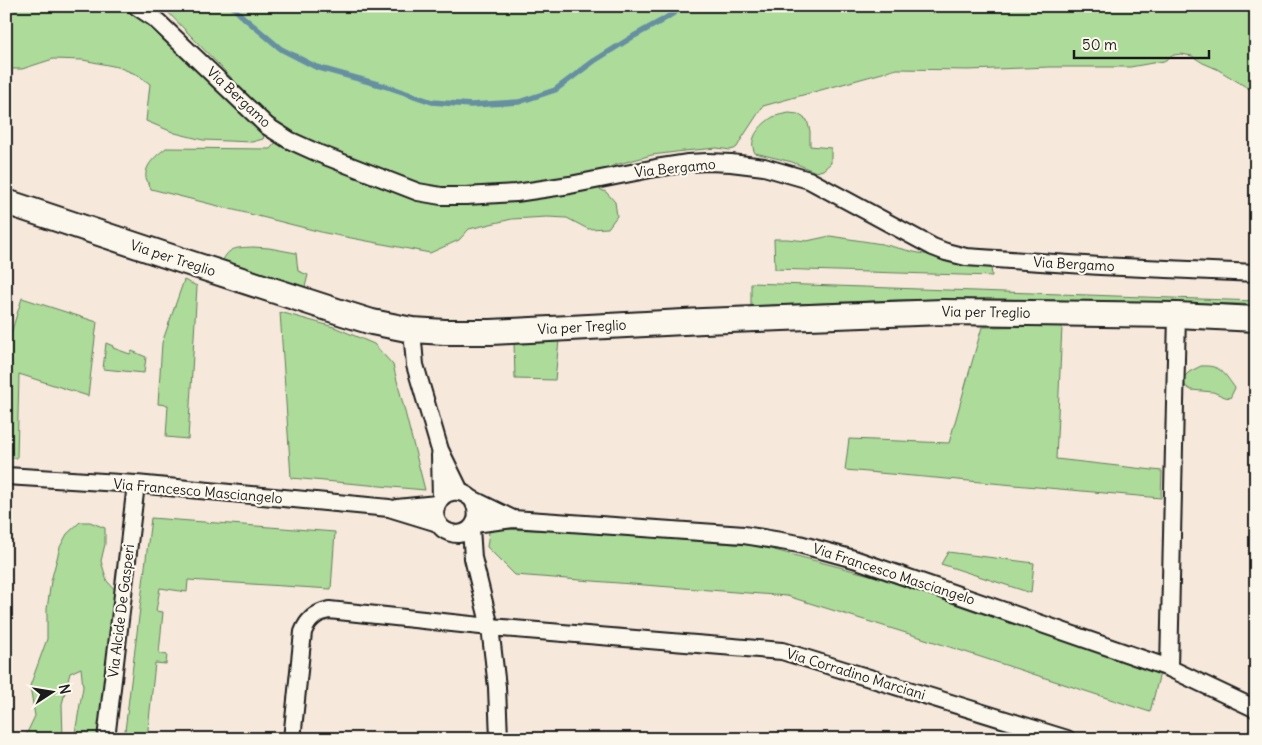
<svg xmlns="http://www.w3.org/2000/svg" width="1262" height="745" font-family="Delius,sans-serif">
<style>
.green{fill:#acdb9a;stroke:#647c5b}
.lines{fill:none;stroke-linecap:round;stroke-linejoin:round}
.stream{stroke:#668fa1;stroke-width:5.5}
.street-casing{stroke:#1c1c1c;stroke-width:20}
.secondary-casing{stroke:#1c1c1c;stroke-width:28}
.street{stroke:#fbf7ec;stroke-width:16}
.secondary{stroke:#fbf7ec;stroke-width:24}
.labels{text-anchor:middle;stroke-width:4.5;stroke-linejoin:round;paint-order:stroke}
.street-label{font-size:14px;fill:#1c1c1c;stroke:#fbf7ec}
</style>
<rect width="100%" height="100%" fill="#f6e8db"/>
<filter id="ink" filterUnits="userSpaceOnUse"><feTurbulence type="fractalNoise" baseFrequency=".02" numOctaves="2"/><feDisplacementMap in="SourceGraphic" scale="10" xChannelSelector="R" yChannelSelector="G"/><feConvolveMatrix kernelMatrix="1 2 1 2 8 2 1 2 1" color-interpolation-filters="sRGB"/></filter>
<g filter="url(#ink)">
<!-- green -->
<path class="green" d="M 6,6 L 131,6 L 265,133 L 263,139 L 252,142 L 203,140 L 175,133 L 146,121 L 150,84 L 138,75 L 118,67 L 83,60 L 53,59 L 22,69 L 11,69 L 8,71 L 6,74 Z
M 162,6 L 1256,6 L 1256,93 L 1217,69 L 1203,63 L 1192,56 L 1181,54 L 1174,55 L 1164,61 L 1130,67 L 1050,67 L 968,70 L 897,69 L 763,106 L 742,138 L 737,147 L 734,149 L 730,150 L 717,148 L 684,151 L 652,155 L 615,165 L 591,176 L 588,184 L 606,192 L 615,202 L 617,216 L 608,228 L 588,229 L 567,218 L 547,217 L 512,219 L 469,229 L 459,240 L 430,253 L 325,233 L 151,189 C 150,186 147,181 146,178 C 144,165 157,155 166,148 L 270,149 L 277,141 L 267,122 L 246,93 Z
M 789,113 L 798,114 L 807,120 L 810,131 L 810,146 L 831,148 L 831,163 L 823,170 L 816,172 L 792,162 L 755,153 C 747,139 761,124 773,117 C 777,115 784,114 789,113 Z
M 830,236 L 882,244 L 914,252 L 991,267 L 992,276 L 775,269 L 774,239 L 787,239 L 807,241 Z
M 253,247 L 269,248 L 296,253 L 298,271 L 308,275 L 305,287 L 223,260 C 230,246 239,248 253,247 Z
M 184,280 L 197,286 L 188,439 L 166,437 L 168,405 L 158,404 L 162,343 Z
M 751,283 L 1256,301 L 1256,305 L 1241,304 L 993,299 L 895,300 L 751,306 Z
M 22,298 L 97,322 L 88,396 L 19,374 L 17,458 L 6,458 L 6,349 Z
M 280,312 L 334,327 L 374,344 L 393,365 L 425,490 L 291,478 Z
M 1062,326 L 1056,459 L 1162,471 L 1161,498 L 845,470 L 849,439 L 949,443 L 982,327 Z
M 559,340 L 555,380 L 515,379 L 514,341 Z
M 106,343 L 113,346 L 113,348 L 130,354 L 132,351 L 146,357 L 144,373 L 103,369 Z
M 1201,366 C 1221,365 1224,373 1235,388 L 1230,398 L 1225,397 L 1213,392 L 1191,390 L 1185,386 L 1183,378 L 1189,372 Z
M 151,518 L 335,532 L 331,589 L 188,580 L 187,592 L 160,588 L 156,611 L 163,612 L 159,653 L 167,655 L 166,664 L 155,663 L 147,739 L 124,739 Z
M 80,522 L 90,522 L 105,528 L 105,544 L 101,561 L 107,581 L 117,592 L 97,739 L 74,739 L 83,687 L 81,668 L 70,673 L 62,704 L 63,739 L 24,739 L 35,716 L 30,686 L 47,639 L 47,609 L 51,581 L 60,547 L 67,534 Z
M 497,529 L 573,531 L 759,546 L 881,578 L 1160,673 L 1150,712 L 919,637 L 787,596 L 515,575 L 487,547 L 489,532 Z
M 948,552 L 1034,563 L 1031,593 L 941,564 Z"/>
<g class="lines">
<!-- stream -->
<path class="stream" d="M 232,6 L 243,17 L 281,49 L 316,67 L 388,87 L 432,102 L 471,105 L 519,102 L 555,90 L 594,61 L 634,36 L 661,21 L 685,6"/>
<defs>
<path id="street" d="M 136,6 L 154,18 L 267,126 L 289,140 L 320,154 L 418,192 L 441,196 L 466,196 L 516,193 L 570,185 L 656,168 L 688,163 L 708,162 L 731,163 L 764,167 L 809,180 L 933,247 L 946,252 L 966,257 L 1100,266 L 1256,273
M 412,330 L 415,365 L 440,450 L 460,491
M 440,455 L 441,498
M 6,476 L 136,484 L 389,508 L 438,523
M 472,499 C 481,513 477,532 458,534 C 452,534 447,532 443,529 C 422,511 447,477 472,499 L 513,519
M 397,508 L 437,504
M 474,524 L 513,519 L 744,535 L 799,544 L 854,559 L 1169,668 L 1256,709
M 471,528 L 473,558 L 490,627 L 497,687 L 499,739
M 1169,668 L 1177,315
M 106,739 L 136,484
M 292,739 L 303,632 C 308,619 316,613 329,610 L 490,627 L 782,651 L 1067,739"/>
<path id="secondary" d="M 6,202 L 183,261 L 343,313 L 372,322 L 412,330 L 445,332 L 491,332 L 703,321 L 943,312 L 1177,315 L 1256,319"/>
</defs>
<!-- street casing -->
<use href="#street" class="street-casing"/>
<!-- secondary casing -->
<use href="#secondary" class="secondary-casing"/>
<!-- street -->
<use href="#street" class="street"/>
<!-- secondary -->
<use href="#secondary" class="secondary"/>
</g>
</g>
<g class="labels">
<!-- street labels -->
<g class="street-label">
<text transform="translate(239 97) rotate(43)" y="5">Via Bergamo</text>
<text transform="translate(675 168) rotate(-6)" y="5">Via Bergamo</text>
<text transform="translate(173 258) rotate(18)" y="5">Via per Treglio</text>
<text transform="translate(1074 264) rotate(3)" y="5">Via Bergamo</text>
<text transform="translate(986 312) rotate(1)" y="5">Via per Treglio</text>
<text transform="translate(582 327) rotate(-3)" y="5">Via per Treglio</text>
<text transform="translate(198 491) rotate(5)" y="5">Via Francesco Masciangelo</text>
<text transform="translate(894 574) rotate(18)" y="5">Via Francesco Masciangelo</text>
<text transform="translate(121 611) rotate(-83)" y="5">Via Alcide De Gasperi</text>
<text transform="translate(856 674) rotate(17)" y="5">Via Corradino Marciani</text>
</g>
</g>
<!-- margin -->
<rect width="1262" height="745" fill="none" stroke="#fbf7ec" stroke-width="25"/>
<rect x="12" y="12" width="1237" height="720" fill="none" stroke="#1c1c1c" stroke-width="2" filter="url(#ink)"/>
<!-- north arrow -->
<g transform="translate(52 692) rotate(78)" stroke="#fbf7ec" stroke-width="4" paint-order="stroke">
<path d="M0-4L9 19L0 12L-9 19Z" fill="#1c1c1c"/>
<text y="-8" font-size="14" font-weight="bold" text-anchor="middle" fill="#1c1c1c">N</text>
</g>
<!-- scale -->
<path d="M1074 50v8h135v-8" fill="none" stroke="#1c1c1c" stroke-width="2.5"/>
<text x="1082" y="50" font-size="15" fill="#1c1c1c" stroke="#fbf7ec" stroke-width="4" paint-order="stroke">50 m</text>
</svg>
